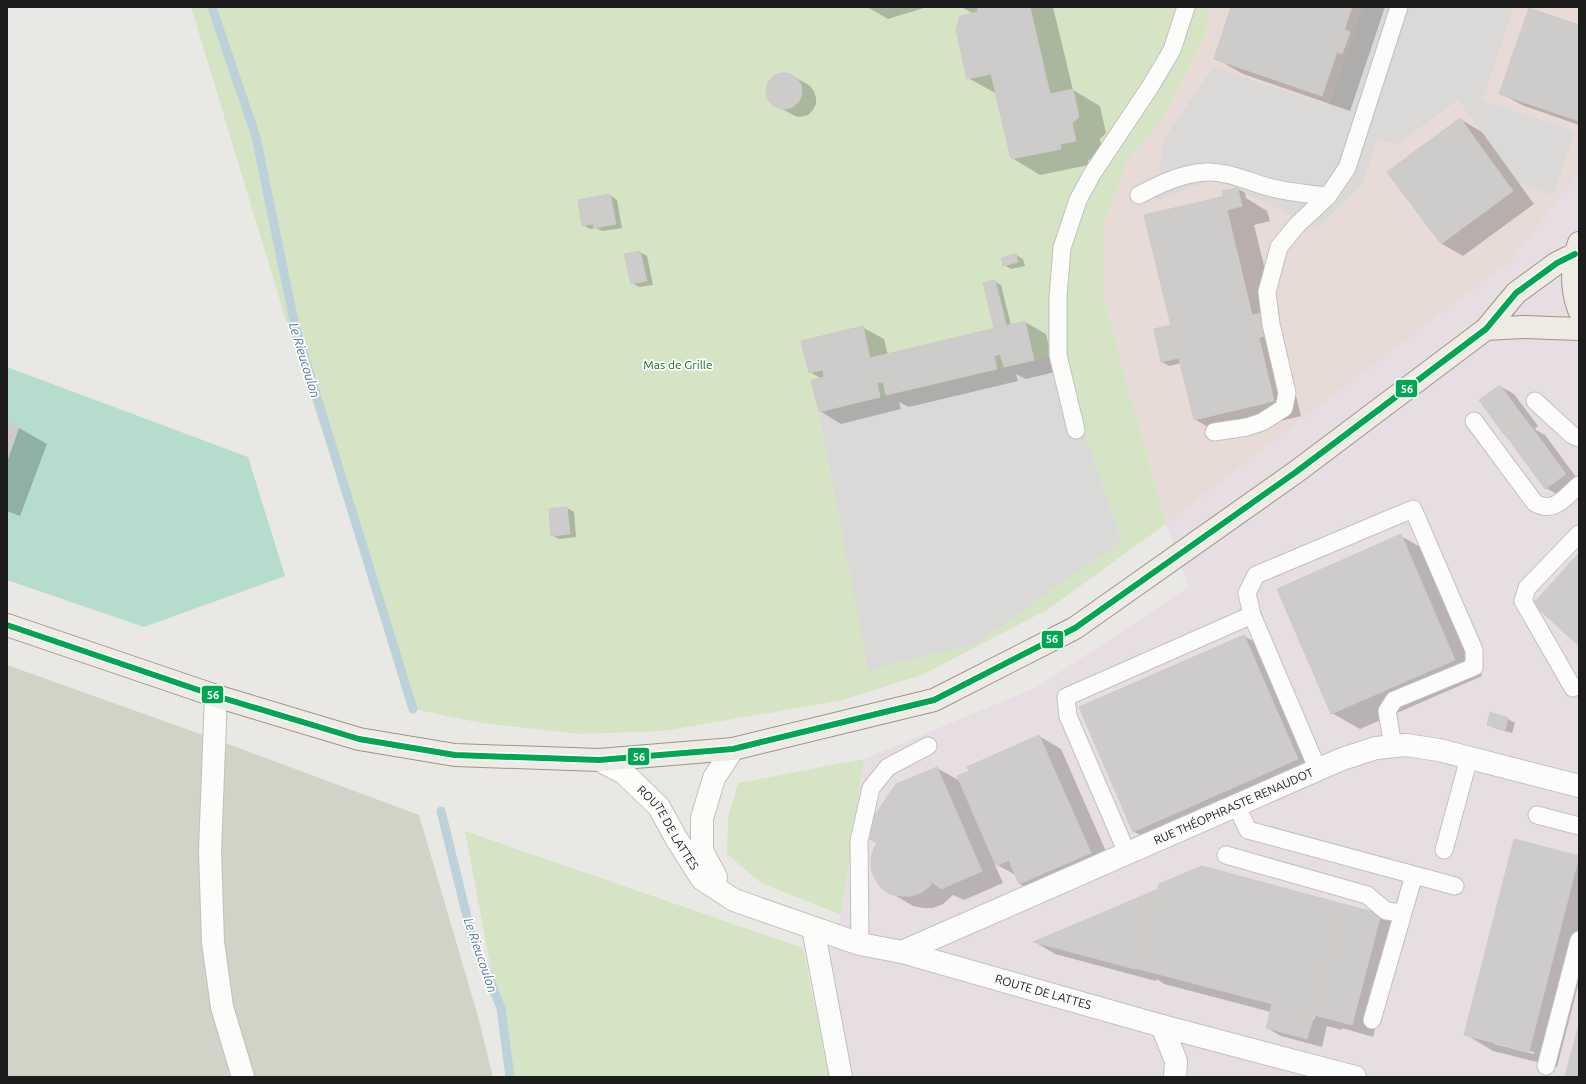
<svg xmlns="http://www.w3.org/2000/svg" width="1586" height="1084" font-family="Ubuntu,sans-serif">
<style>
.commercial{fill:#e7dad7}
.industrial{fill:#e7dee3}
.construction{fill:#d2d2c7}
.grass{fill:#d6e4c6}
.pitch{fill:#b5dccd}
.parking{fill:#dad9d8}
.shadow{fill:#0003;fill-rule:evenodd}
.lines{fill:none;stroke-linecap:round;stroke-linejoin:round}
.stream{stroke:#bbd2da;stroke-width:9}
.building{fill:#ceccca;stroke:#cdcac7}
.service-casing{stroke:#c1c0bf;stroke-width:19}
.minor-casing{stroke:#c1c0bf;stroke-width:24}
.tertiary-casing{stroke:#c1c0bf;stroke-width:24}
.primary-casing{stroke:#9d9685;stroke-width:24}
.service{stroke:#fcfcfb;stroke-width:17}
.minor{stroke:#fcfcfb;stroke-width:22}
.tertiary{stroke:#fcfcfb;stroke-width:22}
.primary{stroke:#eeebe4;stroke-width:22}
.bus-1-casing{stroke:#fff;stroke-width:9}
.bus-1{stroke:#00a651;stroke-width:6}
.labels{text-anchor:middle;stroke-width:3.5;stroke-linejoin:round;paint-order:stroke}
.park-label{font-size:12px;fill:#176d22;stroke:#fff}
.street-label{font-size:12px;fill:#1c1c1c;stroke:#fff}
.water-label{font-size:13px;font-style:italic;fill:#5477a0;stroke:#fff}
.line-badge{stroke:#fff;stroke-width:1.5}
.badge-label{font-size:11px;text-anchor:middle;font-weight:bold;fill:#fff}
</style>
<rect width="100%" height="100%" fill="#eae8e5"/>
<!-- commercial -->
<path class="commercial" d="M 1212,7 L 1579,7 L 1579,174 L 1510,262 L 1326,401 L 1166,524 L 1104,299 L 1103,227 L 1127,162 L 1164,116 L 1205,36 Z"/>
<!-- industrial -->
<path class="industrial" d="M 1579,174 L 1579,1077 L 854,1077 L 827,958 L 841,915 L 864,759 L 1037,687 L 1189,587 L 1166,524 L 1326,401 L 1510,262 Z"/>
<!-- construction -->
<path class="construction" d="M 7,665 L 220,741 L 419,815 L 479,1020 L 493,1077 L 7,1077 Z"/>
<!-- grass -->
<path class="grass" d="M 191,7 L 1212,7 L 1205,35 L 1164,116 L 1127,162 L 1103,227 L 1104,299 L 1166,524 L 1047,610 L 922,675 L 839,701 L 663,731 L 581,734 L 481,723 L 413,709 L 287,324 Z
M 864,759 L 841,915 L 761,883 L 727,854 L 728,818 L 738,783 Z
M 465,831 L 803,948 L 829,1077 L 510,1077 L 509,1066 Z"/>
<!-- pitch -->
<path class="pitch" d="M 7,367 L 248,457 L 285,576 L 144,627 L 7,580 Z"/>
<!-- parking -->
<path class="parking" d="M 1363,7 L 1505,7 L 1513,10 L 1482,100 L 1575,132 L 1553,195 L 1519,183 L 1458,100 L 1397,144 L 1377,139 L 1363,184 L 1317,228 L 1216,179 L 1156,200 L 1164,139 L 1213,67 L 1329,106 Z
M 1058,355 L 1122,542 L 1079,570 L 976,644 L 868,670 L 819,412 Z"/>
<!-- shadow -->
<path class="shadow" d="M 867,7 L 927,7 L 888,19 Z
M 962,7 L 1053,7 L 1073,90 L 1100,106 L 1106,133 L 1100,139 L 1103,156 L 1088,160 L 1089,165 L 1040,175 L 1012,158 L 997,94 L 968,78 L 974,14 Z
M 1232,7 L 1385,7 L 1350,111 L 1243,74 L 1215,58 Z
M 1579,26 L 1579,125 L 1522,105 L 1500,93 Z
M 782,74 L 789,74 L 795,77 L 810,86 L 814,91 L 816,98 L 816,104 L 813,110 L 808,115 L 801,117 L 795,116 L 773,104 L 769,99 L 767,93 L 767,86 L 770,80 L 776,76 Z
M 1460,119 L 1482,132 L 1534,204 L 1463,256 L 1442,244 L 1389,172 Z
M 1238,189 L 1245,193 L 1246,198 L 1267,211 L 1270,221 L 1254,225 L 1301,416 L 1222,435 L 1194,419 L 1181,363 L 1169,366 L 1162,362 L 1172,327 L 1226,197 Z
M 610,195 L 617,200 L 622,228 L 602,231 L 596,228 L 590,229 L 583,225 L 579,201 Z
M 640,252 L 647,256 L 653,285 L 639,287 L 632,283 Z
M 1016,255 L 1023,259 L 1025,266 L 1011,269 L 1004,265 Z
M 994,281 L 1001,285 L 1011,325 L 1025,322 L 1046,334 L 1055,372 L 1026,379 L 1016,374 L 1018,381 L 909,407 L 899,402 L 901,409 L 841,424 L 820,411 L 822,379 L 810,372 L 862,327 L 884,339 L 888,355 L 995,329 L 984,284 Z
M 1500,386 L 1514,394 L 1538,426 L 1535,428 L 1536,430 L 1545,435 L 1579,481 L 1560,496 L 1546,488 Z
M 7,424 L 19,428 L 47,444 L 20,516 L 7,511 Z
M 567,508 L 574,512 L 576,537 L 559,539 L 552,535 L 550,510 Z
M 1401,536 L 1429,552 L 1482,676 L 1360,729 L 1332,713 Z
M 1244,636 L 1272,652 L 1325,775 L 1161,847 L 1133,831 Z
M 1508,719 L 1515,723 L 1512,733 L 1495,728 L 1488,724 Z
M 1039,736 L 1061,749 L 1112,865 L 1041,896 L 1020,884 L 1017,876 L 994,863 L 1003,883 L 964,900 L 953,895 L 943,904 L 933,908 L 923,908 L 913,906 L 891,893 L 937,768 L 960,781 Z
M 1515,840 L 1579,857 L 1579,982 L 1557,1067 L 1493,1051 L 1465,1034 ZM 1494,1042 L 1534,1052 L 1534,1054 L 1494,1044 Z
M 1202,868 L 1381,915 L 1402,927 L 1373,1037 L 1342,1028 L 1342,1030 L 1327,1026 L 1322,1047 L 1281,1036 L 1267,1028 L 1271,1012 L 1164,984 L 1157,979 L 1156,981 L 1055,954 L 1035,942 L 1156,892 L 1160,885 ZM 1340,911 L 1342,911 L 1314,1020 L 1312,1019 Z"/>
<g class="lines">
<!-- stream -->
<path class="stream" d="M 212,7 L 256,137 L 295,326 L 413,709
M 441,811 L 472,937 L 501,1008 L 510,1077"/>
</g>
<!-- building -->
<path class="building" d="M 977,7 L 1030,7 L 1050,94 L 1073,89 L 1079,117 L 1072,123 L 1076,141 L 1060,144 L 1061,149 L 1011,159 L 991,74 L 967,79 L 956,29 L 960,16 L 978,12 Z
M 1231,7 L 1352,7 L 1322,96 L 1214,59 Z
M 1529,8 L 1579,25 L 1579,121 L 1499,94 Z
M 1345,30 L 1350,32 L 1342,54 L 1337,52 Z
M766 91a18 18 0 1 1 36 0a18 18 0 1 1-36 0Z
M 1460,118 L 1513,191 L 1441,244 L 1387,172 Z
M 1238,188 L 1239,193 L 1224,197 L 1222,191 Z
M 1239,193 L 1242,206 L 1227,210 L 1252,315 L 1248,316 L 1254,339 L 1259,338 L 1274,401 L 1194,420 L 1144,215 Z
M 610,194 L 616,224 L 594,228 L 588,198 Z
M 588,198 L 593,224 L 582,226 L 578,200 Z
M 640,251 L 647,281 L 631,284 L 624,254 Z
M 1016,254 L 1018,262 L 1003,266 L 1001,258 Z
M 995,280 L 1004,316 L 992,319 L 983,283 Z
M 1262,313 L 1268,335 L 1254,339 L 1248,316 Z
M 1004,316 L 1006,325 L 994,328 L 992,319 Z
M 1025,321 L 1034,360 L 1004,367 L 1000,354 L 994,356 L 997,369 L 886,395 L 883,382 L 877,383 L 880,397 L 819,412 L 811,380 L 824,377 L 823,370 L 809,373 L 801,341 L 863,326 L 870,358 Z
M 1171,325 L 1179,358 L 1161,362 L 1154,329 Z
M 1500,385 L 1524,418 L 1503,433 L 1479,400 Z
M 1524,418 L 1530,425 L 1510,441 L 1503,433 Z
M 7,423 L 19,427 L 7,461 Z
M 1530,425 L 1566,474 L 1545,489 L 1510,441 Z
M 567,507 L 570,534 L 551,536 L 549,509 Z
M 1401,534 L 1455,660 L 1331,714 L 1277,589 Z
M 1579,553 L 1579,646 L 1533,604 Z
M 1244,635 L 1298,759 L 1133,832 L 1079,707 Z
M 1490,712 L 1508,718 L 1505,730 L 1487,725 Z
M 1039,735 L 1091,853 L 1019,884 L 1009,860 L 996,866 L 957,776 L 969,771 L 967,767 Z
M 937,767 L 982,871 L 941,889 L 932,882 L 930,886 L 921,893 L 911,896 L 901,896 L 890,894 L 881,888 L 875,879 L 871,869 L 871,858 L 874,848 L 877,844 L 867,837 L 870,822 L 896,784 Z
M 1514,839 L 1579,856 L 1529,1052 L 1464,1035 Z
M 1202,866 L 1343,904 L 1314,1015 L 1135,968 L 1155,891 L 1157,890 L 1159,884 Z
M 1156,890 L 1135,969 L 1033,942 L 1036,941 Z
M 1343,904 L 1381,914 L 1352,1025 L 1314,1015 Z
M 1272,1004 L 1314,1015 L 1307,1039 L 1266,1028 Z
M 1579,1024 L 1579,1077 L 1565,1077 Z"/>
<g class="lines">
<defs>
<path id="service" d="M 1139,195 C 1160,184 1180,174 1205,172 C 1226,171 1245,180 1265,186 C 1285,192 1307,194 1328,196 L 1347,168 L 1399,7
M 1535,401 L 1572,435 L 1579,438
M 1474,421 L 1535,503 C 1554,514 1565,497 1579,485
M 1076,430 L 1058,355 L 1058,297 L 1062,248 L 1078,200 L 1092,174 L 1150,87 L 1172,50 L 1186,7
M 1214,432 L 1247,427 L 1262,422 L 1284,408 L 1287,393 L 1271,324 L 1267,292 L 1279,247 L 1297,225 L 1328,196
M 1573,688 L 1523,601 L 1527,588 L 1579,534
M 1318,770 L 1252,615 L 1247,593 L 1256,575 L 1413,509 L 1474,650 L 1474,667 L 1394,700 L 1387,711 L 1393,746
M 1236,805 L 1248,830 L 1455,886
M 1537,815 L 1579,826
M 1444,850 L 1469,758
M 1127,853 L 1068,716 L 1066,697 L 1252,615
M 1226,855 L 1367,895 L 1386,911 L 1403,913
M 860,944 L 859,841 L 871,788 L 888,767 L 928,746
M 1372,1020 L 1414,875
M 1546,1066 L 1579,940"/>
<g id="minor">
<path d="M 216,696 L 210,851 L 213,942 L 222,1007 L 243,1077"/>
<path d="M 813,928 L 841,1077"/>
<path id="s1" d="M 902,952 L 1342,759 L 1376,748 L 1406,745 L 1439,750 L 1579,786"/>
<path d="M 1162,1026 L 1176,1061 L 1175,1077"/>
</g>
<g id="tertiary">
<path id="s2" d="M 599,760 L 624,773 L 659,807 L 676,838 L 702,879 L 734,900 L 860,944 L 902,952 L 1162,1026 L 1355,1077"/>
<path d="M 716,877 L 702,851 L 702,818 L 714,778 L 733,749"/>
</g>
<path id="primary" d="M 1579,243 C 1571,266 1571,288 1579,310
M 1486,329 L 1523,327 L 1579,329
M 7,625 L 216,696 L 359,739 L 455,755 L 599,760 L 733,749 L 934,700 L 1075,628 L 1296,472 L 1486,329 L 1516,293 L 1557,263 L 1575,254"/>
</defs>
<!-- service casing -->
<use href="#service" class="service-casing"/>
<!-- minor casing -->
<use href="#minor" class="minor-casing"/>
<!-- tertiary casing -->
<use href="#tertiary" class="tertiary-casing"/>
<!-- primary casing -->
<use href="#primary" class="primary-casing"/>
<!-- service -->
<use href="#service" class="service"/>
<!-- minor -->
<use href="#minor" class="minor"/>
<!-- tertiary -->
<use href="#tertiary" class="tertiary"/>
<!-- primary -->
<use href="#primary" class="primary"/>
<defs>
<path id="bus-1" d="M 7,625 L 216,696 L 359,739 L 455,755 L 599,760 L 733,749 L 934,700 L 1075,628 L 1296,472 L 1486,329 L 1516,293 L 1557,263 L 1575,254"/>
</defs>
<!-- bus-1 casing -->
<use href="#bus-1" class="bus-1-casing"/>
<!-- bus-1 -->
<use href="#bus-1" class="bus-1"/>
</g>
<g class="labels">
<!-- park labels -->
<g class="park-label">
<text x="678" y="369">Mas de Grille</text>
</g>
<!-- street labels -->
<g class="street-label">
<text dy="4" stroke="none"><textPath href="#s1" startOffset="362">RUE THÉOPHRASTE RENAUDOT</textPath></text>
<text dy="4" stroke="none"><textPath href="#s2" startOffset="99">ROUTE DE LATTES</textPath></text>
<text dy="4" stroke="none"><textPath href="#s2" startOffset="522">ROUTE DE LATTES</textPath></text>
</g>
<!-- water labels -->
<g class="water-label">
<text transform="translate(305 360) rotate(73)" y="5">Le Rieucoulon</text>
<text transform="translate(481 955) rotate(71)" y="5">Le Rieucoulon</text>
</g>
</g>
<g class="line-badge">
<rect x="1395" y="379" width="23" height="19" rx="4" fill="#00a651"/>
<rect x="1041" y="630" width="23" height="19" rx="4" fill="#00a651"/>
<rect x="201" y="685" width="23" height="19" rx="4" fill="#00a651"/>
<rect x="627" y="747" width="23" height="19" rx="4" fill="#00a651"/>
</g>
<g class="badge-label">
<text x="1407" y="393">56</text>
<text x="1052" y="643">56</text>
<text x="213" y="699">56</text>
<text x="639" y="761">56</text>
</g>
<!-- border -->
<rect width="1586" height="1084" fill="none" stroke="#1c1c1c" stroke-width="16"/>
</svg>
